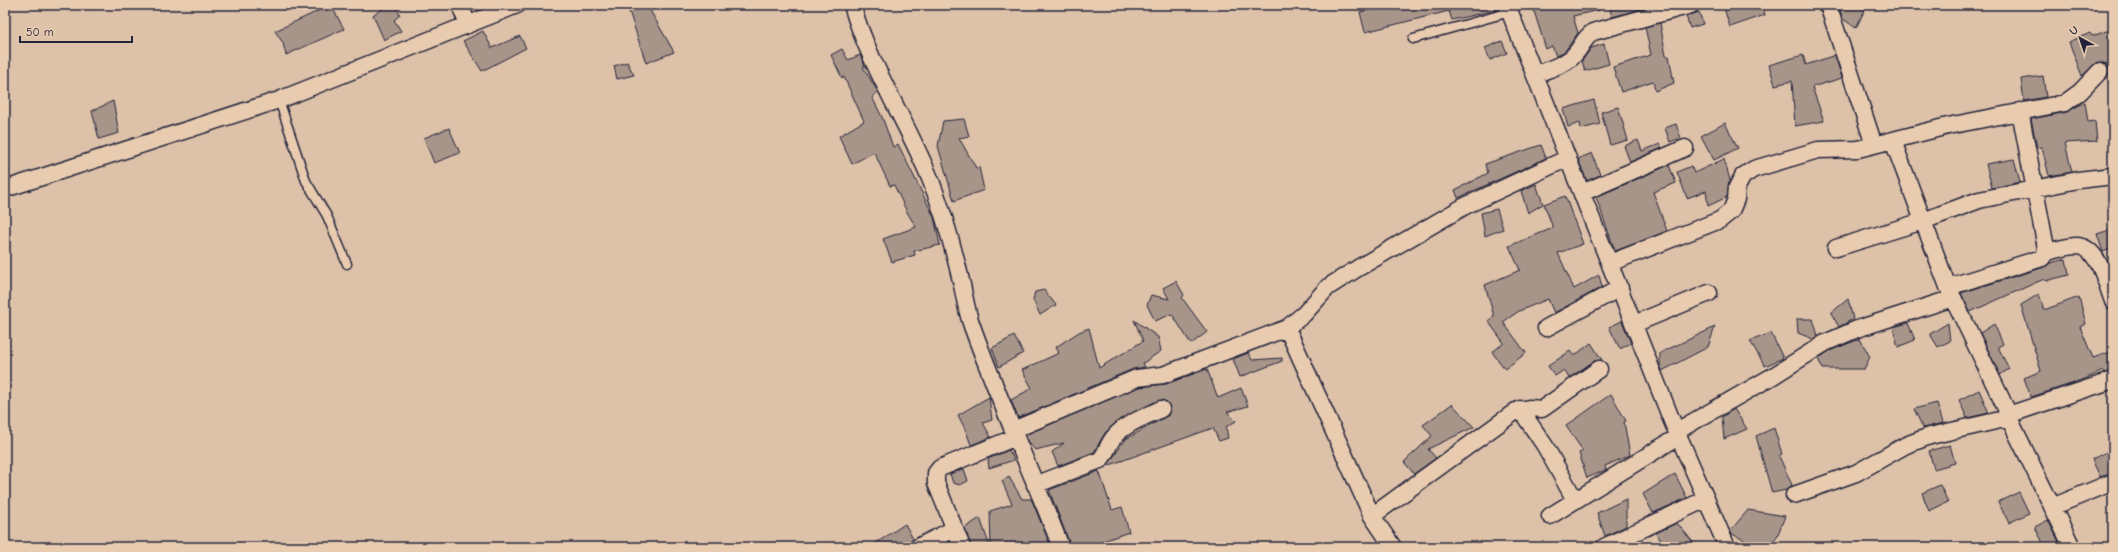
<svg xmlns="http://www.w3.org/2000/svg" width="2118" height="552" font-family="'Comic Neue',sans-serif">
<style>
.building{fill:#a8958a;stroke:#22223b}
.lines{fill:none;stroke-linecap:round;stroke-linejoin:round}
.lane-casing{stroke:#22223b;stroke-width:11}
.street-casing{stroke:#22223b;stroke-width:19}
.lane{stroke:#e9ccb0;stroke-width:8}
.street{stroke:#e9ccb0;stroke-width:16}
</style>
<rect width="100%" height="100%" fill="#ddc2a9"/>
<filter id="ink" filterUnits="userSpaceOnUse"><feTurbulence type="fractalNoise" baseFrequency=".025" numOctaves="2"/><feDisplacementMap in="SourceGraphic" scale="8" xChannelSelector="R" yChannelSelector="G"/><feConvolveMatrix kernelMatrix="1 2 1 2 8 2 1 2 1" color-interpolation-filters="sRGB"/></filter>
<g filter="url(#ink)">
<!-- building -->
<path class="building" d="M 331,5 L 344,29 L 286,55 L 283,43 L 275,31 Z
M 389,5 L 395,5 L 400,15 L 394,20 L 401,31 L 384,40 L 373,15 Z
M 627,5 L 647,5 L 674,52 L 646,63 Z
M 1389,5 L 1496,5 L 1496,10 L 1452,20 L 1449,11 L 1365,32 L 1360,12 Z
M 1532,5 L 1599,5 L 1599,10 L 1573,16 L 1578,33 L 1565,51 L 1556,56 L 1552,46 L 1546,49 Z
M 1609,5 L 1655,5 L 1612,17 Z
M 1723,5 L 1763,5 L 1765,15 L 1730,27 Z
M 1841,5 L 1867,5 L 1856,28 L 1843,19 L 1840,10 Z
M 1699,12 L 1703,24 L 1690,28 L 1686,16 Z
M 1660,23 L 1666,56 L 1669,56 L 1674,83 L 1655,91 L 1653,81 L 1621,92 L 1613,67 L 1651,55 L 1645,27 Z
M 2113,29 L 2113,61 L 2106,64 L 2097,62 L 2082,76 L 2069,42 L 2090,33 L 2092,36 Z
M 483,31 L 492,48 L 520,36 L 526,48 L 482,71 L 463,41 Z
M 1502,41 L 1507,53 L 1490,60 L 1485,48 Z
M 1604,44 L 1609,64 L 1585,71 L 1582,61 L 1591,48 Z
M 842,49 L 848,60 L 860,55 L 865,66 L 863,67 L 878,92 L 872,97 L 882,117 L 893,147 L 898,144 L 934,217 L 940,245 L 914,251 L 915,255 L 892,262 L 883,239 L 916,227 L 907,212 L 894,185 L 890,186 L 874,152 L 852,164 L 839,136 L 864,121 L 844,77 L 842,78 L 831,55 Z
M 1803,55 L 1806,65 L 1835,55 L 1842,78 L 1812,87 L 1824,121 L 1795,126 L 1792,81 L 1775,85 L 1769,65 Z
M 627,62 L 634,75 L 617,79 L 614,66 Z
M 2043,76 L 2046,97 L 2024,101 L 2021,79 Z
M 1594,100 L 1600,124 L 1581,129 L 1580,123 L 1568,127 L 1563,109 Z
M 113,101 L 119,133 L 99,139 L 92,111 Z
M 2085,102 L 2088,122 L 2095,121 L 2097,141 L 2065,143 L 2072,172 L 2049,176 L 2042,147 L 2037,148 L 2031,119 L 2067,112 Z
M 1618,107 L 1628,140 L 1610,145 L 1601,112 Z
M 964,119 L 969,136 L 959,138 L 976,168 L 979,167 L 984,190 L 954,201 L 938,146 L 943,121 Z
M 1725,123 L 1738,148 L 1714,160 L 1701,136 Z
M 1676,124 L 1681,138 L 1670,142 L 1665,128 Z
M 449,128 L 460,153 L 434,163 L 424,138 Z
M 1638,140 L 1642,151 L 1660,144 L 1662,148 L 1630,162 L 1624,146 Z
M 1541,145 L 1546,158 L 1458,198 L 1455,190 L 1488,173 L 1485,164 Z
M 1592,153 L 1600,175 L 1587,181 L 1578,159 Z
M 1724,159 L 1730,180 L 1727,197 L 1708,206 L 1706,191 L 1687,198 L 1677,172 L 1691,166 L 1694,173 Z
M 2014,159 L 2020,182 L 1992,188 L 1986,164 Z
M 1669,165 L 1676,183 L 1653,192 L 1667,231 L 1615,251 L 1596,197 Z
M 1536,184 L 1543,204 L 1528,213 L 1521,191 Z
M 1565,196 L 1583,244 L 1558,253 L 1574,289 L 1599,275 L 1602,287 L 1554,313 L 1548,299 L 1519,311 L 1503,322 L 1526,353 L 1505,369 L 1492,352 L 1504,343 L 1488,321 L 1494,316 L 1485,285 L 1520,270 L 1509,246 L 1553,228 L 1544,204 Z
M 1497,209 L 1503,229 L 1485,236 L 1481,213 Z
M 2113,229 L 2113,248 L 2103,252 L 2097,234 Z
M 2066,259 L 2069,275 L 2045,281 L 2044,279 L 1970,312 L 1961,293 L 2045,267 L 2050,263 Z
M 1176,281 L 1184,295 L 1182,298 L 1207,332 L 1191,344 L 1172,314 L 1155,321 L 1147,305 L 1151,295 L 1169,299 L 1163,288 Z
M 1044,290 L 1056,305 L 1040,315 L 1033,300 L 1035,292 Z
M 2039,294 L 2044,310 L 2079,297 L 2086,324 L 2080,327 L 2093,358 L 2113,351 L 2113,371 L 2104,373 L 2103,371 L 2080,381 L 2031,397 L 2024,378 L 2041,371 L 2021,305 Z
M 1848,299 L 1853,319 L 1839,327 L 1831,313 Z
M 1797,319 L 1813,319 L 1818,336 L 1813,339 L 1798,333 Z
M 1134,320 L 1158,337 L 1161,351 L 1143,363 L 1145,367 L 1133,369 L 1018,418 L 1011,400 L 1032,388 L 1022,370 L 1059,353 L 1056,347 L 1079,332 L 1089,328 L 1099,368 L 1143,341 Z
M 1622,321 L 1631,343 L 1620,349 L 1609,327 Z
M 1908,323 L 1915,340 L 1898,347 L 1893,327 Z
M 1948,323 L 1950,341 L 1938,347 L 1930,334 Z
M 1994,324 L 2003,344 L 1998,347 L 2009,369 L 2000,375 L 1980,333 Z
M 1715,327 L 1708,347 L 1662,371 L 1660,364 L 1660,353 Z
M 1771,333 L 1783,358 L 1765,366 L 1750,341 Z
M 1014,336 L 1023,353 L 999,367 L 992,348 Z
M 1860,339 L 1870,357 L 1864,369 L 1823,369 L 1818,359 L 1829,351 Z
M 1591,343 L 1602,360 L 1594,361 L 1569,378 L 1564,370 L 1555,376 L 1548,366 L 1570,351 L 1574,356 Z
M 1248,353 L 1252,360 L 1282,358 L 1282,361 L 1240,377 L 1233,359 Z
M 1207,369 L 1218,398 L 1241,388 L 1248,406 L 1227,412 L 1236,421 L 1226,427 L 1228,438 L 1219,441 L 1213,428 L 1107,466 L 1126,439 L 1169,415 L 1169,405 L 1161,400 L 1119,420 L 1105,433 L 1094,452 L 1058,466 L 1052,452 L 1064,443 L 1035,450 L 1029,443 L 1025,435 L 1139,387 L 1166,384 Z
M 1979,390 L 1989,413 L 1967,418 L 1959,400 Z
M 1611,394 L 1626,421 L 1624,422 L 1630,455 L 1605,466 L 1606,470 L 1587,478 L 1579,453 L 1583,451 L 1566,426 Z
M 989,397 L 992,420 L 983,423 L 991,437 L 971,445 L 966,431 L 958,415 Z
M 1937,403 L 1943,423 L 1923,428 L 1914,409 Z
M 1452,404 L 1474,427 L 1428,449 L 1436,458 L 1414,474 L 1404,462 L 1432,436 L 1423,425 Z
M 1734,409 L 1747,429 L 1724,439 L 1722,417 Z
M 1774,428 L 1782,454 L 1779,456 L 1792,485 L 1786,490 L 1772,493 L 1756,436 Z
M 1950,445 L 1955,463 L 1934,469 L 1929,451 Z
M 2113,449 L 2113,473 L 2100,477 L 2092,459 Z
M 1009,450 L 1014,460 L 989,468 L 988,459 Z
M 964,469 L 968,481 L 960,485 L 953,483 L 950,474 Z
M 1099,471 L 1112,510 L 1122,507 L 1129,532 L 1086,547 L 1071,547 L 1049,490 Z
M 1675,474 L 1687,498 L 1653,513 L 1643,494 Z
M 1009,477 L 1022,499 L 1031,499 L 1033,503 L 1051,547 L 991,547 L 990,511 L 1012,504 L 1002,481 Z
M 1940,485 L 1948,502 L 1929,511 L 1922,493 Z
M 2019,492 L 2029,513 L 2009,523 L 1998,502 Z
M 1626,499 L 1626,526 L 1605,536 L 1597,513 Z
M 1748,510 L 1785,516 L 1776,539 L 1765,547 L 1758,547 L 1732,534 L 1730,531 Z
M 980,518 L 990,547 L 971,547 L 965,528 Z
M 2048,520 L 2059,542 L 2045,547 L 2035,527 Z
M 1677,523 L 1697,547 L 1665,547 L 1656,533 Z
M 905,524 L 913,539 L 909,547 L 870,547 Z
M 950,542 L 952,547 L 939,547 Z"/>
<g class="lines">
<defs>
<path id="lane" d="M 1413,39 L 1510,12
M 279,100 L 306,181 L 327,216 L 347,264"/>
<path id="street" d="M 460,5 L 468,25
M 852,5 C 870,67 907,121 931,181 C 944,214 954,250 962,285 C 965,299 967,313 972,326 C 999,401 1032,473 1061,547
M 1507,5 L 1672,421 L 1727,547
M 1828,5 L 1874,145
M 1535,75 C 1547,69 1567,65 1575,54 C 1583,45 1582,40 1593,32 L 1691,5
M 1893,141 L 1948,287 L 2010,417
M 5,189 L 279,100 L 517,5
M 1582,193 L 1685,148
M 1836,248 L 1923,221 L 1979,200 L 2078,180 L 2113,176
M 2046,252 C 2056,250 2067,246 2077,246 C 2099,247 2106,284 2113,301
M 1610,263 L 1720,220 L 1731,211 L 1736,199 L 1737,187 L 1743,176 L 1754,169 L 1818,150 L 1858,149 L 1948,126 L 2065,103 L 2080,92 L 2100,71
M 1948,287 L 2042,258 L 2046,252 L 2046,248 L 2020,111
M 1634,324 L 1709,293
M 1287,328 L 1372,516 L 1393,547
M 1546,328 L 1620,288
M 1520,409 L 1545,446 L 1575,500
M 1013,430 L 1137,378 L 1163,375 L 1287,328 L 1304,314 L 1328,287 L 1358,268 L 1465,206 L 1568,158
M 1677,431 L 1773,376 L 1825,343 L 1857,329 L 1953,298
M 1035,485 L 1100,460 C 1107,453 1108,443 1115,436 C 1126,423 1145,417 1161,409
M 1794,495 L 1856,473 L 1906,445 L 1930,436 L 2009,418
M 2052,507 L 2113,482
M 1372,516 L 1516,411 L 1529,408 L 1542,409 L 1599,369
M 1550,516 L 1679,436
M 918,547 L 954,529
M 962,547 L 936,483 L 936,473 L 940,468 L 1016,437
M 1604,547 L 1706,499
M 2072,547 L 2009,418 L 2014,413 L 2113,380"/>
</defs>
<!-- lane casing -->
<use href="#lane" class="lane-casing"/>
<!-- street casing -->
<use href="#street" class="street-casing"/>
<!-- lane -->
<use href="#lane" class="lane"/>
<!-- street -->
<use href="#street" class="street"/>
</g>
</g>
<!-- margin -->
<rect width="2118" height="552" fill="none" stroke="#e9ccb0" stroke-width="20"/>
<rect x="10" y="10" width="2098" height="532" fill="none" stroke="#22223b" stroke-width="1.5" filter="url(#ink)"/>
<!-- north arrow -->
<g transform="translate(2080 38) rotate(320)" stroke="#e9ccb0" stroke-width="3" paint-order="stroke">
<path d="M0-3L7 15L0 10L-7 15Z" fill="#22223b"/>
<text y="-6" font-size="11" font-weight="bold" text-anchor="middle" fill="#22223b">U</text>
</g>
<!-- scale -->
<path d="M20 36v6h112v-6" fill="none" stroke="#22223b" stroke-width="2"/>
<text x="26" y="36" font-size="12" fill="#22223b" stroke="#e9ccb0" stroke-width="3" paint-order="stroke">50 m</text>
</svg>
